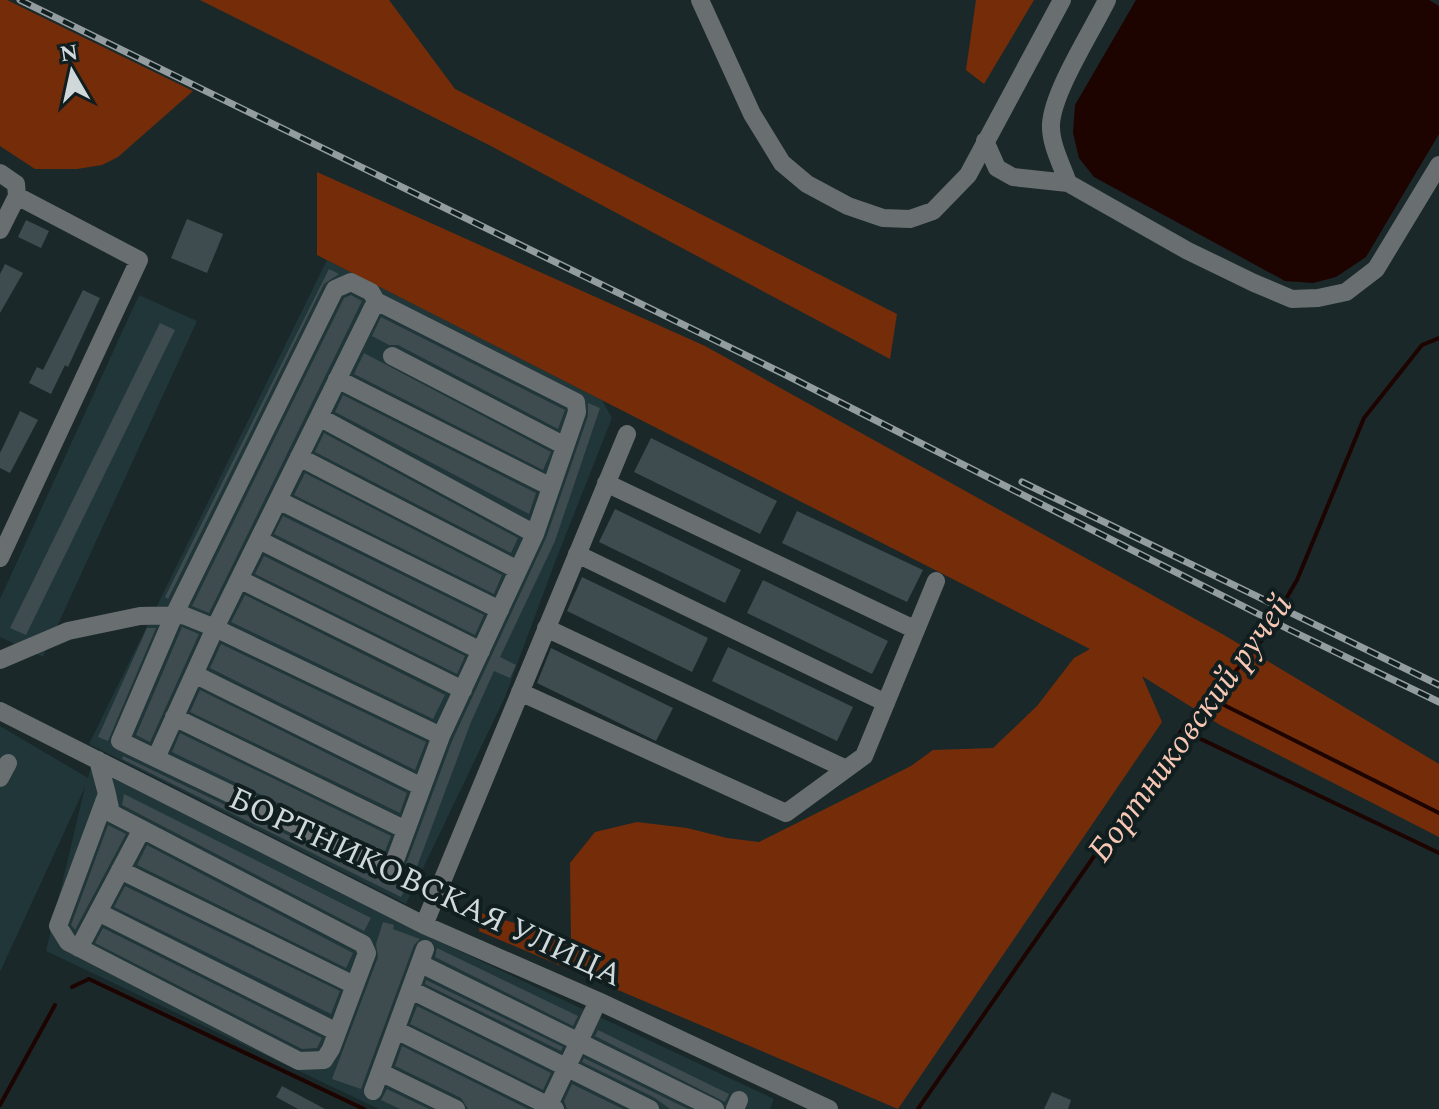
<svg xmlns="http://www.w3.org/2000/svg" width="1439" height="1109" font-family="Spectral,serif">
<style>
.built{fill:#203639}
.green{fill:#752d09}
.water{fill:#1d0400}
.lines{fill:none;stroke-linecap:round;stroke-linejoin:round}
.stream{stroke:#1d0400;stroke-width:4}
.building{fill:#3e4c4f}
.minor{stroke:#696f71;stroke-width:18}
.rail-casing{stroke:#939d9f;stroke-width:7}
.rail{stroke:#111e20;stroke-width:4;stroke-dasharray:12;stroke-linecap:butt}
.labels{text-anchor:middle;stroke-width:8;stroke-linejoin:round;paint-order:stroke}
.street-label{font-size:32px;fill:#d0d8da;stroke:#111e20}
.water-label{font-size:34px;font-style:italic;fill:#f8c7b4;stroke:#111e20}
</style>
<rect width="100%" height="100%" fill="#1a282a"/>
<!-- built -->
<path class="built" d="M 327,260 L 602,400 L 612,418 L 555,562 L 505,697 L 406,904 L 89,744 Z
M 139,295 L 197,321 L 43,657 L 0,637 L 0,599 Z
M 0,726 L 88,778 L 91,767 L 404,925 L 774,1099 L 770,1109 L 379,1109 L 46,951 L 85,787 L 0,972 Z"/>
<!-- green -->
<path class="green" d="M 0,0 L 7,0 L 193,91 L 118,157 L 102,165 L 77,169 L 35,169 L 0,146 Z
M 200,0 L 389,0 L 455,89 L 897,314 L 890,359 L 491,146 Z
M 976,0 L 1034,0 L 984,84 L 966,70 Z
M 317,172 L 705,346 L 1224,635 L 1439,764 L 1439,837 L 1220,725 L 1142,676 L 1162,722 L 898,1109 L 479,931 L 481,913 L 571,940 L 570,863 L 595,832 L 637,822 L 687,828 L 727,838 L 759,842 L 911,766 L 933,750 L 993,748 L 1037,706 L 1074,658 L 1090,649 L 317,255 Z"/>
<!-- water -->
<path class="water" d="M 1136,0 L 1429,0 L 1439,6 L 1439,134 L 1366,257 L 1336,277 L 1313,283 L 1285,281 L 1094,177 L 1079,158 L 1073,133 L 1075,105 Z"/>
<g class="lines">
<!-- stream -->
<path class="stream" d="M 1212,699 L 1439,813
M 1182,730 L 1439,853
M 72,987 L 89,979 L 364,1109
M 0,1105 L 55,1005
M 918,1109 L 1182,730 L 1212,699 L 1262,640 L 1297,580 L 1364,418 L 1422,345 L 1439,338"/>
</g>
<!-- building -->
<path class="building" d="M 187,219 L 223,234 L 207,273 L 171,258 Z
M 26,220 L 49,231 L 41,248 L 18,237 Z
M 5,264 L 23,273 L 0,313 L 0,274 Z
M 329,269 L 339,274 L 324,284 L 168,599 L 165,597 Z
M 83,290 L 100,298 L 68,367 L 65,365 L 51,394 L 29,383 L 37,367 L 43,370 Z
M 351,295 L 362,301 L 209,613 L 192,606 L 344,298 Z
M 381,317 L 565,410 L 558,429 L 398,345 L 389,345 L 372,336 Z
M 160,323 L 175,330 L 26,635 L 10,628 Z
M 364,353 L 551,452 L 543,470 L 354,374 Z
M 343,395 L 536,493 L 529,514 L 335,412 Z
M 588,403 L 600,408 L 555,541 L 500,657 L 516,665 L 510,678 L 494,671 L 471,722 L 412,880 L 410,879 L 401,897 L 122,759 L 123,756 L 386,882 L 398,881 L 402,875 L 452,741 L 546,538 L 588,416 Z
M 20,411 L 38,420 L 10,473 L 0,468 L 0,453 Z
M 324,433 L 518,538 L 511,553 L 315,452 Z
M 651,438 L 777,501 L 760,534 L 634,472 Z
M 305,473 L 502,575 L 494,594 L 294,495 Z
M 615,509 L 741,570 L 725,603 L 599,542 Z
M 797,511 L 923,570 L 907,602 L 782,543 Z
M 283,516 L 484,615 L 475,635 L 274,534 Z
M 264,556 L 465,656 L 457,674 L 255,574 Z
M 582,577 L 708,638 L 692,672 L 567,611 Z
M 763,580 L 888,641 L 872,674 L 747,613 Z
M 245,595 L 445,695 L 433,719 L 231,622 Z
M 182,627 L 199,634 L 150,742 L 136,735 Z
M 147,628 L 156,628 L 108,741 L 98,737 Z
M 221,644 L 426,742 L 415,770 L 210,668 Z
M 728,647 L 853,707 L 837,741 L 712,681 Z
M 551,648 L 673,708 L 656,741 L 537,683 Z
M 200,690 L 407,793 L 400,813 L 190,712 Z
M 180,733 L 391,836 L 384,854 L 172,752 Z
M 124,794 L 371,918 L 364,931 L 122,805 Z
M 108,825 L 126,834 L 75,930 L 71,925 Z
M 147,845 L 353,953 L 346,968 L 137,865 Z
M 125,886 L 340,991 L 331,1014 L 114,907 Z
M 383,922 L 394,925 L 393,929 L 420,939 L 414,945 L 361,1089 L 332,1079 L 378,957 L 376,944 Z
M 103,928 L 322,1038 L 317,1048 L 302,1049 L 95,943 Z
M 437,948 L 578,1016 L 573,1026 L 435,957 Z
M 426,980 L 563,1047 L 561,1051 L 425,984 Z
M 417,1006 L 551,1073 L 543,1090 L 410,1024 Z
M 598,1030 L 729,1094 L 725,1102 L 595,1036 Z
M 402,1046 L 528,1109 L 468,1109 L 461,1098 L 395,1066 Z
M 584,1058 L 688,1109 L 670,1109 L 655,1098 L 582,1062 Z
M 572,1084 L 623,1109 L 567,1109 L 564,1101 Z
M 282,1086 L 325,1109 L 298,1109 L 276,1097 Z
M 387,1089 L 429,1109 L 400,1109 L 381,1100 Z
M 1052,1092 L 1071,1100 L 1068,1109 L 1044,1109 Z"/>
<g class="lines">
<!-- minor -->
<path class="minor" d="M 700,0 L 752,114 L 782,163 L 807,184 L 848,206 L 883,218 L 910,219 L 933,211 L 968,175 L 1062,0
M 985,141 L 997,168 L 1013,177 L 1068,183 L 1188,251 L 1254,283 L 1292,299 L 1318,298 L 1346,292 L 1376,269 L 1439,165
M 0,173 L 16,184 L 17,196 L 139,260 L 0,558
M 1068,183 C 1062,165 1050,144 1051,124 C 1053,91 1092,31 1107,0
M 0,230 L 17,196
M 392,356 L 565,446
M 337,379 L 551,487
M 319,417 L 535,534
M 299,457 L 518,570
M 606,483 L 916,630
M 278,500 L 500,610
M 259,540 L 481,651
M 577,554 L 886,703
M 239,579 L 463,690
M 546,628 L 846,769
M 0,660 L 68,631 L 140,616 L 183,615 L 215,628 L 441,736
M 194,674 L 422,787
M 520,692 L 786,813 L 864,756 L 936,581
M 0,711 L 424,925 L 598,1001 L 829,1109
M 174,717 L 406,830
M 156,758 L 215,628 L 376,301 L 576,402 L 577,412 L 535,534 L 441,736 L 391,871 L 120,741 L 174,615 L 335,289 L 351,282 L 371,292 L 376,301
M 98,760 L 107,794 L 58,926 L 68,942 L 299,1061 L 324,1060 L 331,1049 L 367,953 L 363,944 L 111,813 L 107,794
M 0,778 L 8,763
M 120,870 L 354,985
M 98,912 L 337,1032
M 424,925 L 627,434
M 79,948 L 142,829
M 421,964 L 715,1109
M 411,990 L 650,1109
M 396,1030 L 555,1109
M 380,1072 L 456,1109
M 373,1091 L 425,949
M 547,1109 L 598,1001
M 735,1109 L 739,1100"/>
<defs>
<path id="rail" d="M 20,0 L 784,374 L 1288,629 L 1439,702
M 1022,482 L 1439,685"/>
</defs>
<!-- rail casing -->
<use href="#rail" class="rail-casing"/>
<!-- rail -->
<use href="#rail" class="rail"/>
</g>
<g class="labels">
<!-- street labels -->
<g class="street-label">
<text transform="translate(426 886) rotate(25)" y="11">БОРТНИКОВСКАЯ УЛИЦА</text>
</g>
<!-- water labels -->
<g class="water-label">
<text transform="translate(1189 727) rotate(-54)" y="12">Бортниковский ручей</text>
</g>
</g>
<!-- north arrow -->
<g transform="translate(72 72) rotate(351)" stroke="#111e20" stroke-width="6" paint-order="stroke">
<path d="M0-6L14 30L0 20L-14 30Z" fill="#d0d8da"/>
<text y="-12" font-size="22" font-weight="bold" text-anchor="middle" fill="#d0d8da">N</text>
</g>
</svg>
